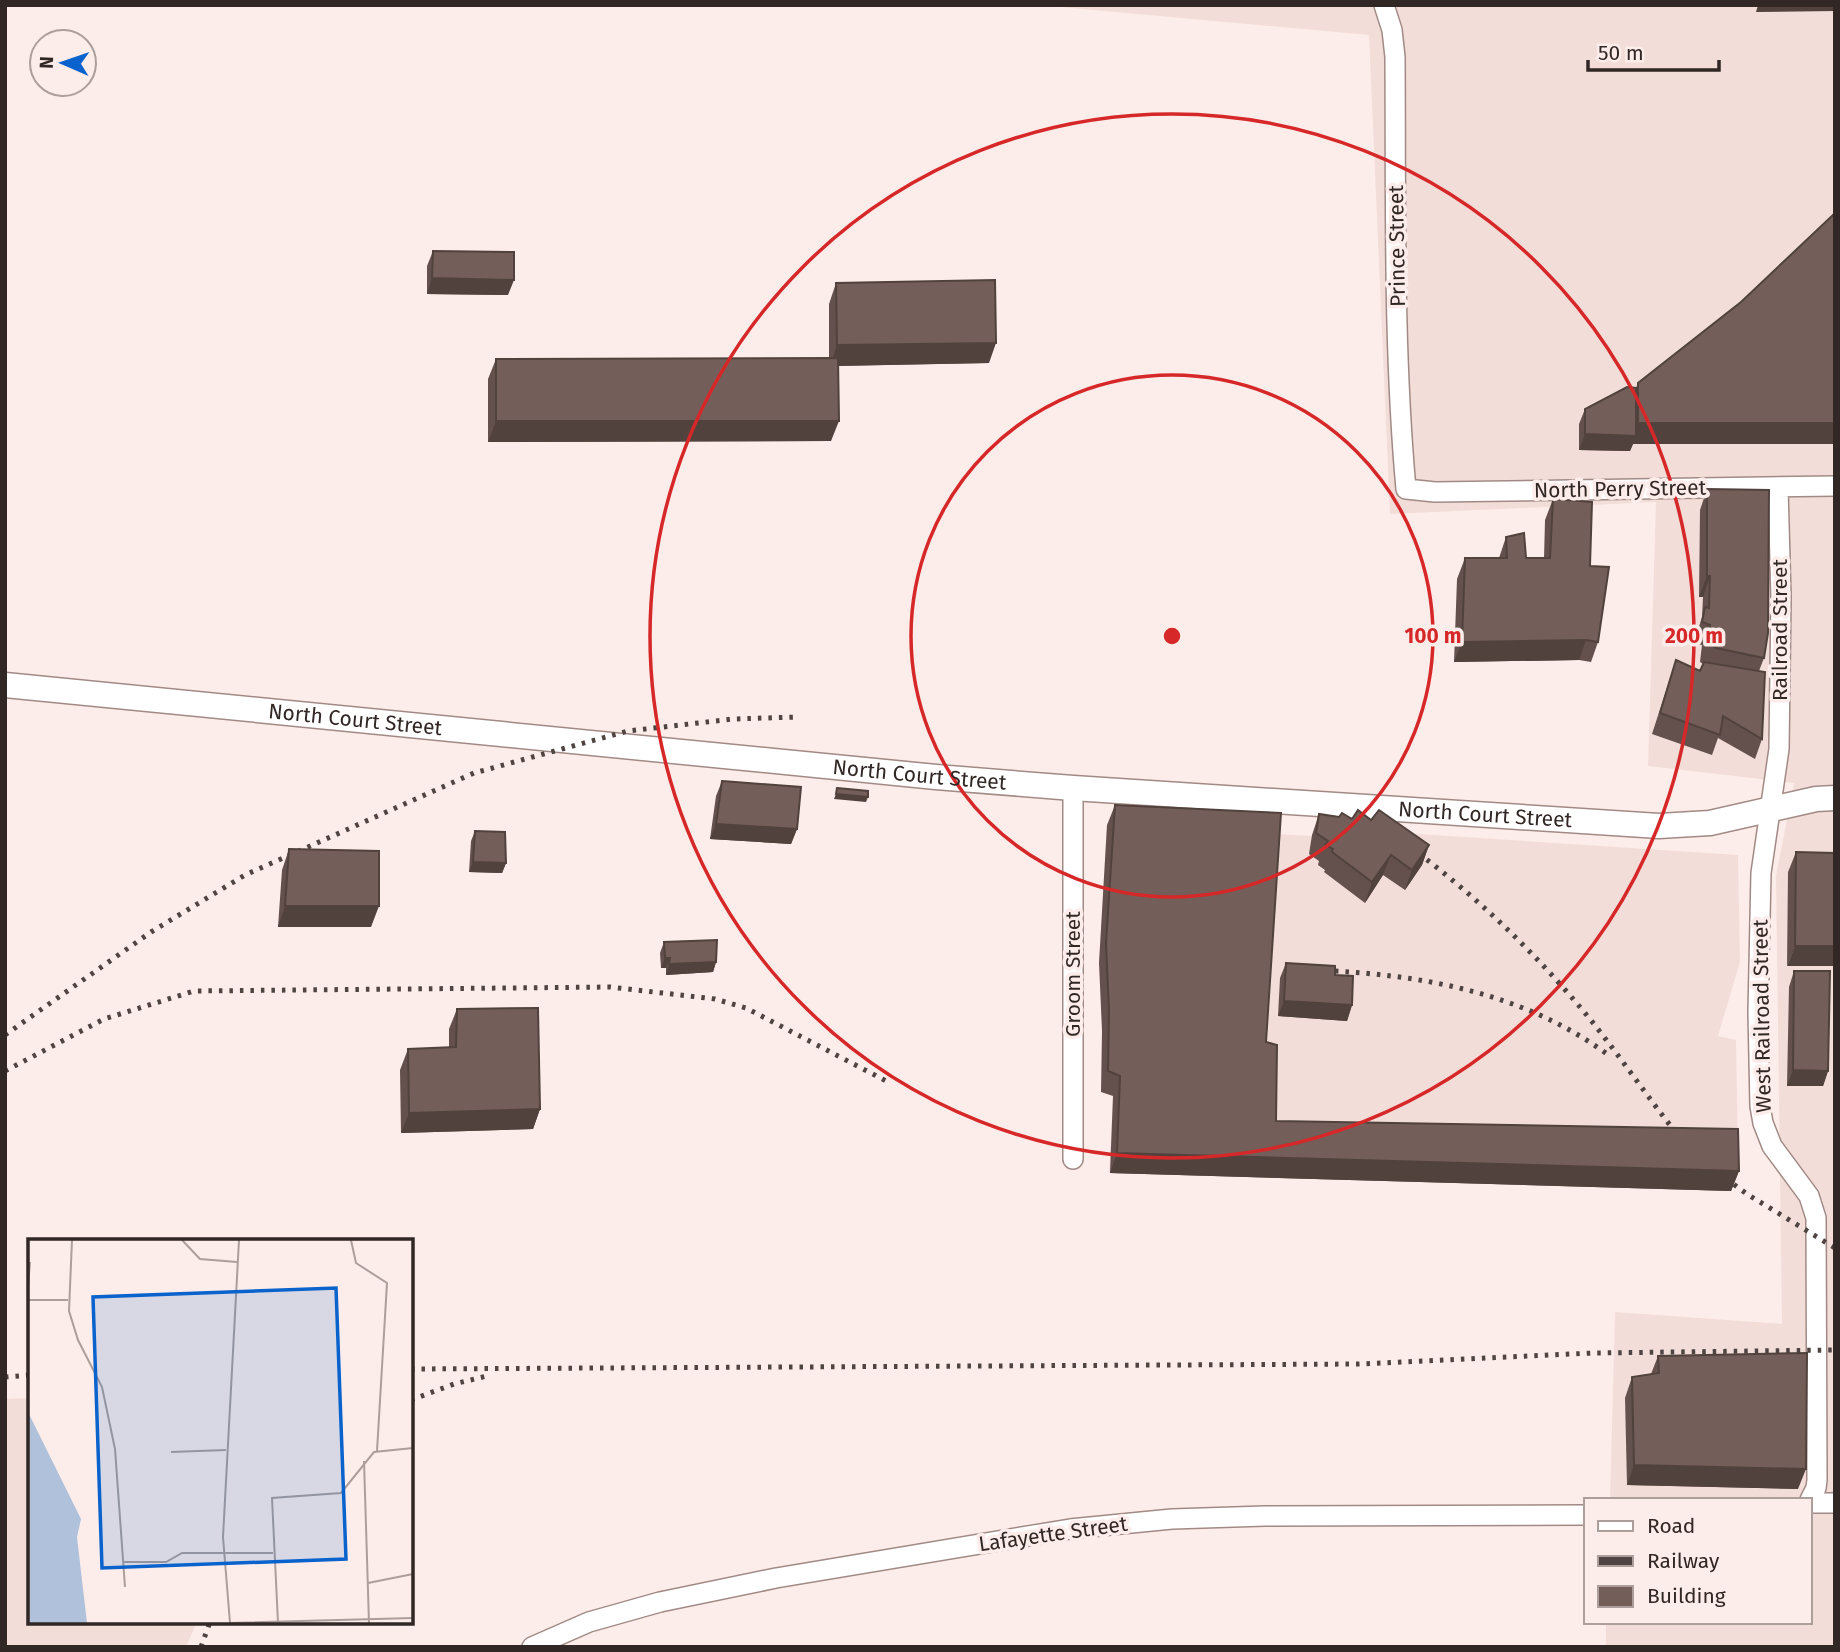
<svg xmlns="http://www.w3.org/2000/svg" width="1840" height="1652" font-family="'Fira Sans',sans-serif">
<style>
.built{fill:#f2ddd9}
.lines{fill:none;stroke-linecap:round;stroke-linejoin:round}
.minor-casing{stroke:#a18a85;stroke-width:22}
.major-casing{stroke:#a18a85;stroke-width:27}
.minor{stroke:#fff;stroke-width:19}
.major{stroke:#fff;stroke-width:24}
.rail{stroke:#4f4442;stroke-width:5;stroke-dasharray:3.5 7;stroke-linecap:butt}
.wall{fill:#64514d}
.shaded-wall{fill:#51423e}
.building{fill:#745e59;stroke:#51423e;stroke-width:2}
.ring{fill:none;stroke:#d62828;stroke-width:3.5}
.labels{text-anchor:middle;stroke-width:7;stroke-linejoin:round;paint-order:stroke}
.street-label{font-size:21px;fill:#312725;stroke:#fdedea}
.inset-road{fill:none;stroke:#ab9e9b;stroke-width:2}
.view{fill:#0a63cc;fill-opacity:0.15;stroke:#0a63cc;stroke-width:3.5}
.inset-edge{fill:none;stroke:#312725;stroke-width:3.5}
.centre{fill:#d62828;stroke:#fdedea;stroke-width:3.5}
.ring-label{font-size:21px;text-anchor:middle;font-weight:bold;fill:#d62828;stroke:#fdedea;stroke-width:7;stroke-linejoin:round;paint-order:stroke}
</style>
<rect width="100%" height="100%" fill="#fdedea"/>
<!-- built -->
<path class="built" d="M 1039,5 L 1835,5 L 1835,1647 L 1606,1647 L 1606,1622 L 1810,1622 L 1810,1500 L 1610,1500 L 1615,1312 L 1782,1324 L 1776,876 L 1794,783 L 1648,766 L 1656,502 L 1390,514 L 1369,35 Z
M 1107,825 L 1331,837 L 1372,831 L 1738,855 L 1740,962 L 1718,1036 L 1736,1040 L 1738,1149 L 1731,1191 L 1109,1173 L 1113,1096 L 1099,963 Z
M 30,1398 L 30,1622 L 197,1622 L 186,1647 L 5,1647 L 5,1399 Z"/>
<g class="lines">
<defs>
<path id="minor" d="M 1384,5 L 1392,30 L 1395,57 C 1396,200 1393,346 1406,489 L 1435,492 L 1835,486
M 1778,487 L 1781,597 L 1779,749 L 1761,873 L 1758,1012 L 1760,1106 L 1763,1123 L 1772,1146 L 1809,1196 L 1816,1218 L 1817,1480 L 1816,1488 L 1810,1500
M 1073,788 L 1073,1159
M 1810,1503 L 1835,1503
M 532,1647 L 589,1622 L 660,1602 L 776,1578 L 1070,1529 L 1172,1519 L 1265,1516 L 1586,1515"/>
<g id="major">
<path id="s1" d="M 5,685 L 936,777 L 1073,788 L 1659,826 L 1710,823 L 1816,799 L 1835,798"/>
</g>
</defs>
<!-- minor casing -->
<use href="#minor" class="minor-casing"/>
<!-- major casing -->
<use href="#major" class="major-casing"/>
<!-- minor -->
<use href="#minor" class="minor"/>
<!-- major -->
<use href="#major" class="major"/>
<!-- rail -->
<path class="rail" d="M 1410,847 C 1471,892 1525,943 1574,1000 C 1614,1046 1647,1098 1686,1145
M 1314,970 C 1419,974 1525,992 1611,1057
M 5,1035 L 151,932 L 245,875 L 474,773 L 628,731 L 733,719 L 797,717
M 5,1071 L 104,1019 L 194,991 L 610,987 L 715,999 L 746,1008 L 890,1083
M 1717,1172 L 1747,1194 L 1835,1248
M 411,1369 L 1359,1364 L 1593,1353 L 1835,1350
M 5,1377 L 30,1375
M 411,1400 L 454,1384 L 491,1375
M 201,1647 L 210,1622"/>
</g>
<!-- wall -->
<path class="wall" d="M 1835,213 L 1835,444 L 1633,444 L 1630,451 L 1579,450 L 1579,424 L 1585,409 L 1636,388 L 1638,383 L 1741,302 Z
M 433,251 L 508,295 L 427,294 L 427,266 Z
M 836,283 L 989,363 L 838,366 L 831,441 L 488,442 L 488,379 L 496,359 L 829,358 L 829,304 Z
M 1707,489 L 1764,658 L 1759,671 L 1762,739 L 1755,759 L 1718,738 L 1712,755 L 1652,734 L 1676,660 L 1700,671 L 1703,664 L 1700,662 L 1702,645 L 1694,643 L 1702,617 L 1703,597 L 1699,597 L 1700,510 Z
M 1553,499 L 1590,566 L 1598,642 L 1591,662 L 1579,660 L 1454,662 L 1457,579 L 1465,558 L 1499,558 L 1506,537 L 1526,558 L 1544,558 L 1545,520 Z
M 722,781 L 797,829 L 791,844 L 710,839 L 716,796 Z
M 1115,805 L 1266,1042 L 1276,1121 L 1739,1171 L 1731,1191 L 1110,1173 L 1113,1096 L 1101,1092 L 1102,1031 L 1099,963 L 1107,825 Z
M 1319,814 L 1371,820 L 1429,845 L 1422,865 L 1405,890 L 1383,875 L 1365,903 L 1324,872 L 1325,870 L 1318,865 L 1319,861 L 1309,854 L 1312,835 Z
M 475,831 L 506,863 L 502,873 L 469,872 L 471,841 Z
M 289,849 L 371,927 L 278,927 L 282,870 Z
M 1796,852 L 1835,853 L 1787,966 L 1788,872 Z
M 664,942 L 716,962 L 713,972 L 666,975 L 666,968 L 661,968 L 660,953 Z
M 1286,963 L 1335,975 L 1352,1005 L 1347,1021 L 1278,1016 L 1280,978 Z
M 1794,971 L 1828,1071 L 1823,1086 L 1787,1086 L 1789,987 Z
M 457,1009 L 540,1109 L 533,1129 L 401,1133 L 400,1070 L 408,1049 L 449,1047 L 449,1029 Z
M 1658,1356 L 1798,1489 L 1627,1485 L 1625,1398 L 1632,1377 L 1651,1374 Z"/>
<!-- shaded-wall -->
<path class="shaded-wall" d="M 1758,5 L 1835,5 L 1835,11 L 1756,12 Z
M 432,278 L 514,280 L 508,295 L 427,294 Z
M 996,343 L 989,363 L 830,366 L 837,345 Z
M 496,421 L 839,421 L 831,441 L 488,442 Z
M 1638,423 L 1835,423 L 1835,444 L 1633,444 L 1630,451 L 1579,450 L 1585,434 L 1634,436 Z
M 1707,576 L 1710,576 L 1703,597 L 1699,597 Z
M 1586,640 L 1579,660 L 1454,662 L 1462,642 Z
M 836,794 L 868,797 L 866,802 L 834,799 Z
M 716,824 L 797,829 L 791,844 L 710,839 Z
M 1429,845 L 1422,865 L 1405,890 L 1412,870 Z
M 1391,855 L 1383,875 L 1365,903 L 1372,882 Z
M 473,862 L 506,863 L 502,873 L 469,872 Z
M 285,906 L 379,906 L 371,927 L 278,927 Z
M 1795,946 L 1835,946 L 1835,966 L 1787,966 Z
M 665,958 L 670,958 L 666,968 L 661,968 Z
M 716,962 L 713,972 L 666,975 L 669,964 Z
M 1284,1001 L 1352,1005 L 1347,1021 L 1278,1016 Z
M 1793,1070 L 1828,1071 L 1823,1086 L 1787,1086 Z
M 540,1109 L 533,1129 L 401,1133 L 409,1113 Z
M 1117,1153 L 1739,1171 L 1731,1191 L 1110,1173 Z
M 1634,1465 L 1806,1469 L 1798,1489 L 1627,1485 Z"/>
<!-- building -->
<path class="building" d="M 1835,213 L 1835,423 L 1638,423 L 1638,383 L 1741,302 Z
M 433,251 L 514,252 L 514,280 L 432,278 Z
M 995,280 L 996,343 L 837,345 L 836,283 Z
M 838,358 L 839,421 L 496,421 L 496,359 Z
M 1627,387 L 1636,388 L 1636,436 L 1585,434 L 1585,409 Z
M 1707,489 L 1769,490 L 1768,633 L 1764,658 L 1716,648 L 1713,644 L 1707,642 L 1710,625 L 1702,622 L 1705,607 L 1709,608 L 1710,576 L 1707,576 Z
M 1553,499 L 1592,502 L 1590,566 L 1609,567 L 1598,642 L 1586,640 L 1462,642 L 1465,558 L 1507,558 L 1506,537 L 1524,533 L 1526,558 L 1550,558 Z
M 1676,660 L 1700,671 L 1704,662 L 1765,672 L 1762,739 L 1723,716 L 1720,735 L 1660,713 Z
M 722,781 L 801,787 L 797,829 L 716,824 Z
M 837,788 L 868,791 L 868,797 L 836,794 Z
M 1115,805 L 1281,813 L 1266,1042 L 1277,1045 L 1276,1121 L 1738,1129 L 1739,1171 L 1117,1153 L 1120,1076 L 1108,1071 L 1109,1010 L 1106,943 Z
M 1358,810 L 1371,820 L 1379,810 L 1429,845 L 1412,870 L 1391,855 L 1372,882 L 1332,852 L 1333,849 L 1325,845 L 1328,841 L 1316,833 L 1319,814 L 1339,817 L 1342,813 L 1352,819 Z
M 475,831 L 505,832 L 506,863 L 473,862 Z
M 289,849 L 379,851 L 379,906 L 285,906 Z
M 1796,852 L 1835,853 L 1835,946 L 1795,946 Z
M 717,940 L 716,962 L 669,964 L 670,958 L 665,958 L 664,942 Z
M 1286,963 L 1335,966 L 1335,975 L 1353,976 L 1352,1005 L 1284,1001 Z
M 1794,971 L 1830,971 L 1828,1071 L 1793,1070 Z
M 538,1008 L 540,1109 L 409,1113 L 408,1049 L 456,1047 L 457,1009 Z
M 1807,1353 L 1806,1469 L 1634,1465 L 1632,1377 L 1659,1373 L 1658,1356 Z"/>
<!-- distance rings -->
<g class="ring">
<circle cx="1172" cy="636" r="261"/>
<circle cx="1172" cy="636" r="522"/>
</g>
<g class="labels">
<!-- street labels -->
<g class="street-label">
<text transform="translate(1397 246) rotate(-91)" y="7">Prince Street</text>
<text transform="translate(1620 489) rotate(-1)" y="7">North Perry Street</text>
<text transform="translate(1780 630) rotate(-90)" y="7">Railroad Street</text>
<text dy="7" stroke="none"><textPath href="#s1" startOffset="352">North Court Street</textPath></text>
<text dy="7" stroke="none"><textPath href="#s1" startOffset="919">North Court Street</textPath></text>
<text dy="7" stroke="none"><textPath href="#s1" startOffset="1486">North Court Street</textPath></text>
<text transform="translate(1073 974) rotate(-90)" y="7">Groom Street</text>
<text transform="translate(1762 1016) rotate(-91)" y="7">West Railroad Street</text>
<text transform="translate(1053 1534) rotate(-8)" y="7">Lafayette Street</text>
</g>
</g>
<!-- overview -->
<g transform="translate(28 1239)">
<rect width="385" height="385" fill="#fdedea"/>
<path d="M 0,173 L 53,280 L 49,298 L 59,384 L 0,384 Z" fill="#afc1db"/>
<path class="inset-road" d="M 44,1 L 41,72 L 50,101 L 74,148 L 87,210 L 97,348M 154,1 L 172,20 L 209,23M 323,1 L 328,24 L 359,44 L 349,212M 0,47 L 2,23M 0,61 L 40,61M 143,213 L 198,211M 336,222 L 341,384M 96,323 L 138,323 L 154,314 L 245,314M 340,344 L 385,335M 202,384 L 385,379M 202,384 L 195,298 L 211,1M 250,384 L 244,259 L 313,254 L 346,213 L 385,209"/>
<path class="view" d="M 308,49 L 318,320 L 74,329 L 65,58 Z"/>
<rect width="385" height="385" class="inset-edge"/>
</g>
<circle cx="1172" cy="636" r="10" class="centre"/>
<g class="ring-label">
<text x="1433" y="643">100 m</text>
<text x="1694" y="643">200 m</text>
</g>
<!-- border -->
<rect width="1840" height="1652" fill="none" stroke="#312725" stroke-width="14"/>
<!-- legend -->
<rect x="1584" y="1498" width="228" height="126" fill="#fdedea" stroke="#ab9e9b" stroke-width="2"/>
<rect x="1598" y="1521" width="35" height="10" fill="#ffffff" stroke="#ab9e9b" stroke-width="2"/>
<text x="1647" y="1533" font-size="21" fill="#312725">Road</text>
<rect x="1598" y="1556" width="35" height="10" fill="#4f4442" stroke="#ab9e9b" stroke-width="2"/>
<text x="1647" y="1568" font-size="21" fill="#312725">Railway</text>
<rect x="1598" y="1586" width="35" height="21" fill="#745e59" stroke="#ab9e9b" stroke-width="2"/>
<text x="1647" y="1603" font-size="21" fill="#312725">Building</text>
<!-- north arrow -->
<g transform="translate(63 63) rotate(272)"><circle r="33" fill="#fdedea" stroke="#ab9e9b" stroke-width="2"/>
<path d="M0-5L12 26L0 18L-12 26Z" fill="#0a63cc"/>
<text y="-10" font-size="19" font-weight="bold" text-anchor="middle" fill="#312725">N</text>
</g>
<!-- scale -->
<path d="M1588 60v10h131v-10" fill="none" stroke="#312725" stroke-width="3.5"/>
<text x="1598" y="60" font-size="21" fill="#312725" stroke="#fdedea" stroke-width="5" paint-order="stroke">50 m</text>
</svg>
